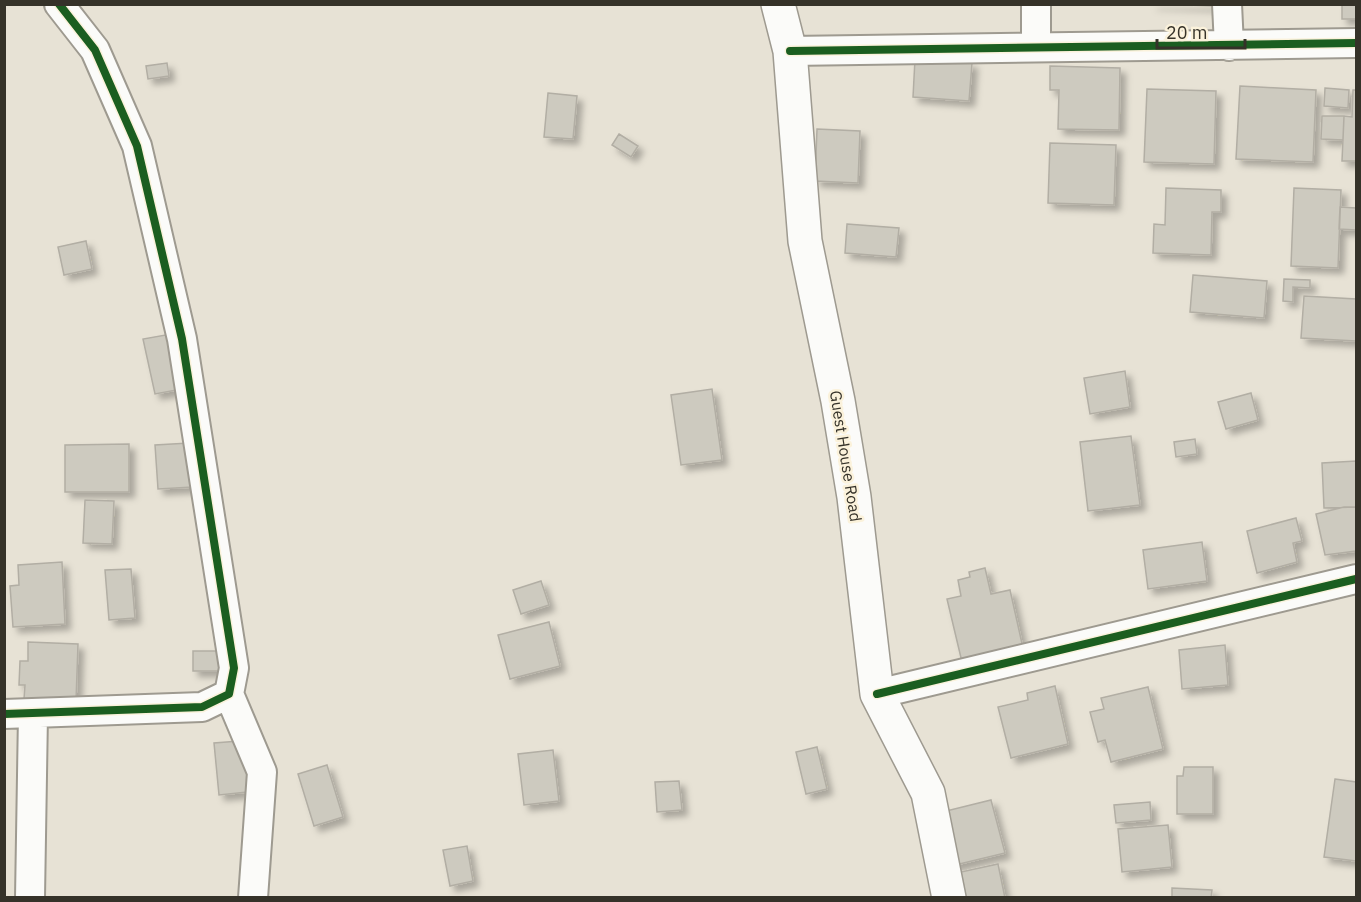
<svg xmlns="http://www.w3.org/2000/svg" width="1361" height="902" font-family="'IBM Plex Sans',sans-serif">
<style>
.building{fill:#cdcabf;stroke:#b2aea4;stroke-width:1.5;filter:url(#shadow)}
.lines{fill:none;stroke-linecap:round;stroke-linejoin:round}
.street-casing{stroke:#9e9a90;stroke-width:32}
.secondary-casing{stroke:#9e9a90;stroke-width:36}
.street{stroke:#fbfbf9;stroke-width:28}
.secondary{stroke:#fbfbf9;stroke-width:33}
.cycleway-casing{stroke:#fbf2db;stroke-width:11}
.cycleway{stroke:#1b5e20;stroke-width:8}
.labels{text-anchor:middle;stroke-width:5;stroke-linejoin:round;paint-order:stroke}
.street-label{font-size:16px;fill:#353229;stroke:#fbf2db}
</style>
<defs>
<filter id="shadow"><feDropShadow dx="5.5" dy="5.5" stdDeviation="3" flood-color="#0004"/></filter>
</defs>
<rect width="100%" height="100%" fill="#e7e2d5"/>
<!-- building -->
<path class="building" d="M 1151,4 L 1216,4 L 1216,6 Z
M 1342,4 L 1356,4 L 1356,19 L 1342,19 Z
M 915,59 L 972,63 L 969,101 L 913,97 Z
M 167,63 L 169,76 L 148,79 L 146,66 Z
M 1050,66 L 1120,68 L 1119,130 L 1058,129 L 1059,90 L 1050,90 Z
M 1240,86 L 1316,90 L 1313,162 L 1236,159 Z
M 1325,88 L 1349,90 L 1348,108 L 1324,106 Z
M 1147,89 L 1216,91 L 1214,164 L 1144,162 Z
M 1353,90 L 1356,90 L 1356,161 L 1342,161 L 1344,116 L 1352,117 Z
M 548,93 L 577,96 L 573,139 L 544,137 Z
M 1322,116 L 1344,116 L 1343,140 L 1321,139 Z
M 817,129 L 860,131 L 858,183 L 815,181 Z
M 619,134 L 638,146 L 631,157 L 612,145 Z
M 1050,143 L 1116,145 L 1114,205 L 1048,203 Z
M 1166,188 L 1221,190 L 1221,212 L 1212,212 L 1211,255 L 1153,253 L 1154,224 L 1165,225 Z
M 1294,188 L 1341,190 L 1338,268 L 1291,266 Z
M 1340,207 L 1356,208 L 1356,230 L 1339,229 Z
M 847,224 L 899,228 L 896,257 L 845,253 Z
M 86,241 L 92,269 L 64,275 L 58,247 Z
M 1193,275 L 1267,281 L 1264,318 L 1190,312 Z
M 1284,279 L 1310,280 L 1310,288 L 1293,287 L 1293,302 L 1283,301 Z
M 1304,296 L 1356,299 L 1356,341 L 1301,338 Z
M 171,334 L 182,389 L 155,394 L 143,339 Z
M 1125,371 L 1130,407 L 1090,414 L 1084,378 Z
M 712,389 L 722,460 L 681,465 L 671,395 Z
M 1251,393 L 1258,420 L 1226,429 L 1218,402 Z
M 1131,436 L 1140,505 L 1088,511 L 1080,442 Z
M 1195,439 L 1197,454 L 1176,457 L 1174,442 Z
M 189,443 L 193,487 L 158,489 L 155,445 Z
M 129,444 L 129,492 L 65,492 L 65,445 Z
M 1356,461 L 1356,507 L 1324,508 L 1322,463 Z
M 85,500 L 114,501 L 112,544 L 83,543 Z
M 1344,507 L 1356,507 L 1356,551 L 1325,555 L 1316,514 Z
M 1296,518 L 1302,541 L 1293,543 L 1297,562 L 1257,573 L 1247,531 Z
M 1202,542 L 1207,581 L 1148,589 L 1143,550 Z
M 62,562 L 65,624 L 13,627 L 10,586 L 19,585 L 18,565 Z
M 985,568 L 991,594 L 1010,590 L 1023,648 L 962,662 L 947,599 L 961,596 L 958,580 L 970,577 L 969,572 Z
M 131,569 L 135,618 L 109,620 L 105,570 Z
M 541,581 L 549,605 L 521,614 L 513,590 Z
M 549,622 L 560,666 L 510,679 L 498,635 Z
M 28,642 L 78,644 L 76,701 L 24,699 L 25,685 L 19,685 L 20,661 L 28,661 Z
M 1225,645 L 1228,685 L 1182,689 L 1179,650 Z
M 193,651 L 225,651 L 225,671 L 193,671 Z
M 1055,686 L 1068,744 L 1011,758 L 998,707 L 1028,700 L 1027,693 Z
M 1148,687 L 1163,749 L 1111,762 L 1105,740 L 1098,742 L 1090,712 L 1104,709 L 1101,698 Z
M 252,740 L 257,791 L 219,795 L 214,743 Z
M 817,747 L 827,789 L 806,794 L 796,752 Z
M 553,750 L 559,801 L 524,805 L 518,754 Z
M 327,765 L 343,817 L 314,826 L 298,774 Z
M 1184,767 L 1213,767 L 1213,814 L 1177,814 L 1177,776 L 1183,776 Z
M 1335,779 L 1356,782 L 1356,861 L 1324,857 Z
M 679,781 L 682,810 L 657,812 L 655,782 Z
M 991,800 L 1005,853 L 951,866 L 938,813 Z
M 1150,802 L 1151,820 L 1116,823 L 1114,805 Z
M 1168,825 L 1172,867 L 1122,872 L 1118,829 Z
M 467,846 L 473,881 L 450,886 L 443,850 Z
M 998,864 L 1005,898 L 966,898 L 961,872 Z
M 1172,888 L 1212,890 L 1211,898 L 1172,898 Z"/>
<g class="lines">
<defs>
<path id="street" d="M 1227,4 L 1229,46
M 1036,47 L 1036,4
M 790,51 L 1356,43
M 229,694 L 262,772 L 253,898
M 877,694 L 1356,579
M 4,714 L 202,707 L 229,694 L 234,668 L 182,339 L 137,146 L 95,50 L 59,4
M 30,898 L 33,714"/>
<path id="secondary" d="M 778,4 L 790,51 L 805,241 L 838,401 L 854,497 L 877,694 L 928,793 L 949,898"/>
</defs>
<!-- street casing -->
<use href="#street" class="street-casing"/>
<!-- secondary casing -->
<use href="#secondary" class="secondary-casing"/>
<!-- street -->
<use href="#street" class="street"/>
<!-- secondary -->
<use href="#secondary" class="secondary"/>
<defs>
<path id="cycleway" d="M 790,51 L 1356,43
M 877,694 L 1356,579
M 4,714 L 202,707 L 229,694 L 234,668 L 182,339 L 137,146 L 95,50 L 59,4"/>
</defs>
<!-- cycleway casing -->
<use href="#cycleway" class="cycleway-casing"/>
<!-- cycleway -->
<use href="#cycleway" class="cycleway"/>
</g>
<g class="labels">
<!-- street labels -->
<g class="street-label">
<text transform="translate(846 456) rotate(81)" y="6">Guest House Road</text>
</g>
</g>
<!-- border -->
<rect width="1361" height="902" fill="none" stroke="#353229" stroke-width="12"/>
<!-- scale -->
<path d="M1157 39v9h88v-9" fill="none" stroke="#353229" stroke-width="3"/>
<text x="1166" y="39" font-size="18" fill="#353229" stroke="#fbf2db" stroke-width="4.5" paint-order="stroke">20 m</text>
</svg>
